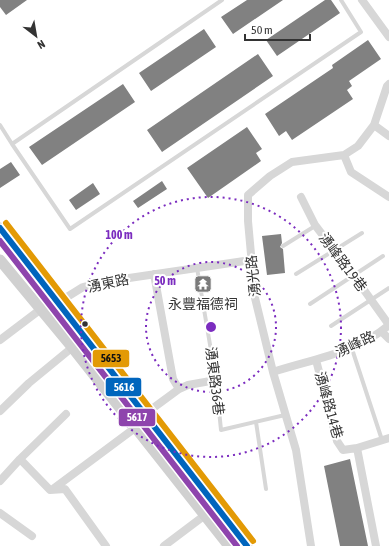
<svg xmlns="http://www.w3.org/2000/svg" width="389" height="546" font-family="'Asap Condensed','Noto Sans TC',sans-serif">
<style>
.building{fill:#818181}
.lines{fill:none;stroke-linecap:round;stroke-linejoin:round}
.service{stroke:#d7d7d7;stroke-width:4}
.minor{stroke:#d7d7d7;stroke-width:8}
.secondary{stroke:#d0d0d0;stroke-width:11}
.bus-1-casing{stroke:#fff;stroke-width:9}
.bus-2-casing{stroke:#fff;stroke-width:9}
.bus-3-casing{stroke:#fff;stroke-width:9}
.bus-1{stroke:#0065bd;stroke-width:6}
.bus-2{stroke:#8e44ad;stroke-width:6}
.bus-3{stroke:#e39a05;stroke-width:6}
.ring{fill:none;stroke:#7b2cbf;stroke-width:2;stroke-dasharray:2 4}
.bus-dot{fill:#333;stroke:#fff;stroke-width:1.5}
.labels{text-anchor:middle;stroke-width:4;stroke-linejoin:round;paint-order:stroke}
.street-label{font-size:14px;fill:#333;stroke:#fff}
.poi-label{font-size:14px;fill:#333;stroke:#fff}
.centre{fill:#7b2cbf;stroke:#fff;stroke-width:2}
.ring-label{font-size:12px;text-anchor:middle;font-weight:bold;fill:#7b2cbf;stroke:#fff;stroke-width:4;stroke-linejoin:round;paint-order:stroke}
.line-badge{stroke:#fff;stroke-width:1.5}
.badge-label{font-size:11px;text-anchor:middle;font-weight:bold;fill:#fff}
.pale-badge-label{font-size:11px;text-anchor:middle;font-weight:bold;fill:#111}
</style>
<rect width="100%" height="100%" fill="#fff"/>
<!-- building -->
<path class="building" d="M 0,0 L 27,0 L 6,15 L 0,7 Z
M 247,0 L 283,0 L 233,34 L 221,17 Z
M 325,0 L 331,0 L 340,13 L 277,56 L 266,40 Z
M 204,29 L 216,47 L 151,91 L 139,73 Z
M 368,40 L 381,59 L 349,81 L 352,86 L 347,90 L 353,99 L 292,140 L 286,131 L 279,136 L 265,114 L 333,68 L 332,65 Z
M 258,54 L 273,76 L 162,152 L 147,130 Z
M 123,84 L 135,102 L 42,165 L 29,147 Z
M 247,127 L 262,149 L 256,153 L 261,161 L 208,198 L 187,168 Z
M 11,162 L 20,175 L 0,188 L 0,169 Z
M 162,181 L 167,189 L 138,208 L 133,201 Z
M 93,183 L 100,194 L 76,210 L 69,200 Z
M 281,234 L 282,243 L 280,247 L 283,249 L 285,273 L 267,275 L 262,236 Z
M 350,459 L 368,546 L 340,546 L 324,466 Z"/>
<g class="lines">
<!-- service -->
<path class="service" d="M 0,125 L 12,144 L 222,0
M 12,144 L 70,229 L 361,32 L 341,0
M 283,246 L 315,226
M 197,268 L 216,380 L 221,430 L 285,415
M 296,274 L 362,233
M 310,304 L 383,256
M 331,326 L 389,288
M 352,349 L 382,440
M 256,422 L 266,489"/>
<!-- minor -->
<path class="minor" d="M 362,0 L 389,37
M 374,125 L 389,136
M 344,155 L 351,172 L 389,197
M 301,197 L 315,225 L 354,276 L 389,325
M 154,274 L 173,379 L 179,389
M 382,332 L 389,339
M 0,340 L 41,309 L 59,302 L 83,287 L 102,282 L 251,260
M 316,360 L 337,441 L 343,450 L 357,448 L 389,438
M 273,372 C 313,359 356,353 389,325
M 0,411 L 29,383 L 85,337
M 357,448 L 376,546
M 20,459 L 50,490 L 65,489 L 106,546
M 0,481 L 20,459 L 66,414
M 53,489 L 135,428 L 145,414 L 179,389 L 188,385 L 216,380
M 0,513 L 32,536
M 164,546 L 217,506
M 311,546 L 296,450 L 273,372 L 255,298 L 248,221 L 248,195 L 270,176 L 292,162 L 344,155 L 358,146 L 374,125 L 387,86 L 389,84"/>
<!-- secondary -->
<path class="secondary" d="M 0,228 L 247,546
M 0,260 L 72,347 L 229,546"/>
<defs>
<path id="bus-1" d="M 0,228 L 247,546"/>
<path id="bus-2" d="M 0,241 L 237,546"/>
<path id="bus-3" d="M 6,223 L 253,541"/>
</defs>
<!-- bus-1 casing -->
<use href="#bus-1" class="bus-1-casing"/>
<!-- bus-2 casing -->
<use href="#bus-2" class="bus-2-casing"/>
<!-- bus-3 casing -->
<use href="#bus-3" class="bus-3-casing"/>
<!-- bus-1 -->
<use href="#bus-1" class="bus-1"/>
<!-- bus-2 -->
<use href="#bus-2" class="bus-2"/>
<!-- bus-3 -->
<use href="#bus-3" class="bus-3"/>
</g>
<!-- distance rings -->
<g class="ring">
<circle cx="211" cy="327" r="65"/>
<circle cx="211" cy="327" r="130"/>
</g>
<!-- icons -->
<defs>
<symbol id="temple-square" viewBox="-11 -11 22 22"><rect x="-9" y="-9" width="18" height="18" rx="4" fill="#7a7a7a" stroke="#fff"/><path d="M0-6L5-2H3V0L6.5 2.5H4V6H1.5V3h-3V6H-4V2.5H-6.5L-3 0V-2H-5Z" fill="#fff"/></symbol>
</defs>
<g fill-rule="evenodd">
<use href="#temple-square" x="193" y="274" width="20" height="20"/>
</g>
<!-- markers -->
<circle class="bus-dot" cx="85" cy="324" r="3.5"/>
<g class="labels">
<!-- street labels -->
<g class="street-label">
<text transform="translate(343 262) rotate(53)" y="5">湧峰路19巷</text>
<text transform="translate(253 276) rotate(-96)" y="5">湧光路</text>
<text transform="translate(108 283) rotate(-12)" y="5">湧東路</text>
<text transform="translate(355 344) rotate(-25)" y="5">湧峰路</text>
<text transform="translate(215 381) rotate(83)" y="5">湧東路36巷</text>
<text transform="translate(329 405) rotate(74)" y="5">湧峰路14巷</text>
</g>
<!-- poi labels -->
<g class="poi-label">
<text x="203" y="309">永豐福德祠</text>
</g>
</g>
<circle cx="211" cy="327" r="6" class="centre"/>
<g class="ring-label">
<text x="119" y="239">100 m</text>
<text x="165" y="285">50 m</text>
</g>
<g class="line-badge">
<rect x="92" y="349" width="38" height="19" rx="4" fill="#e39a05"/>
<rect x="105" y="377" width="37" height="20" rx="4" fill="#0065bd"/>
<rect x="118" y="408" width="38" height="19" rx="4" fill="#8e44ad"/>
</g>
<g class="badge-label">
<text x="124" y="391">5616</text>
<text x="137" y="421">5617</text>
</g>
<g class="pale-badge-label">
<text x="111" y="362">5653</text>
</g>
<!-- north arrow -->
<g transform="translate(36 36) rotate(149)" stroke="#ffffff" stroke-width="3" paint-order="stroke">
<path d="M0-3L7 15L0 10L-7 15Z" fill="#333333"/>
<text y="-6" font-size="11" font-weight="bold" text-anchor="middle" fill="#333333">N</text>
</g>
<!-- scale -->
<path d="M245 34v6h65v-6" fill="none" stroke="#333333" stroke-width="2"/>
<text x="251" y="34" font-size="12" fill="#333333" stroke="#ffffff" stroke-width="3" paint-order="stroke">50 m</text>
</svg>
